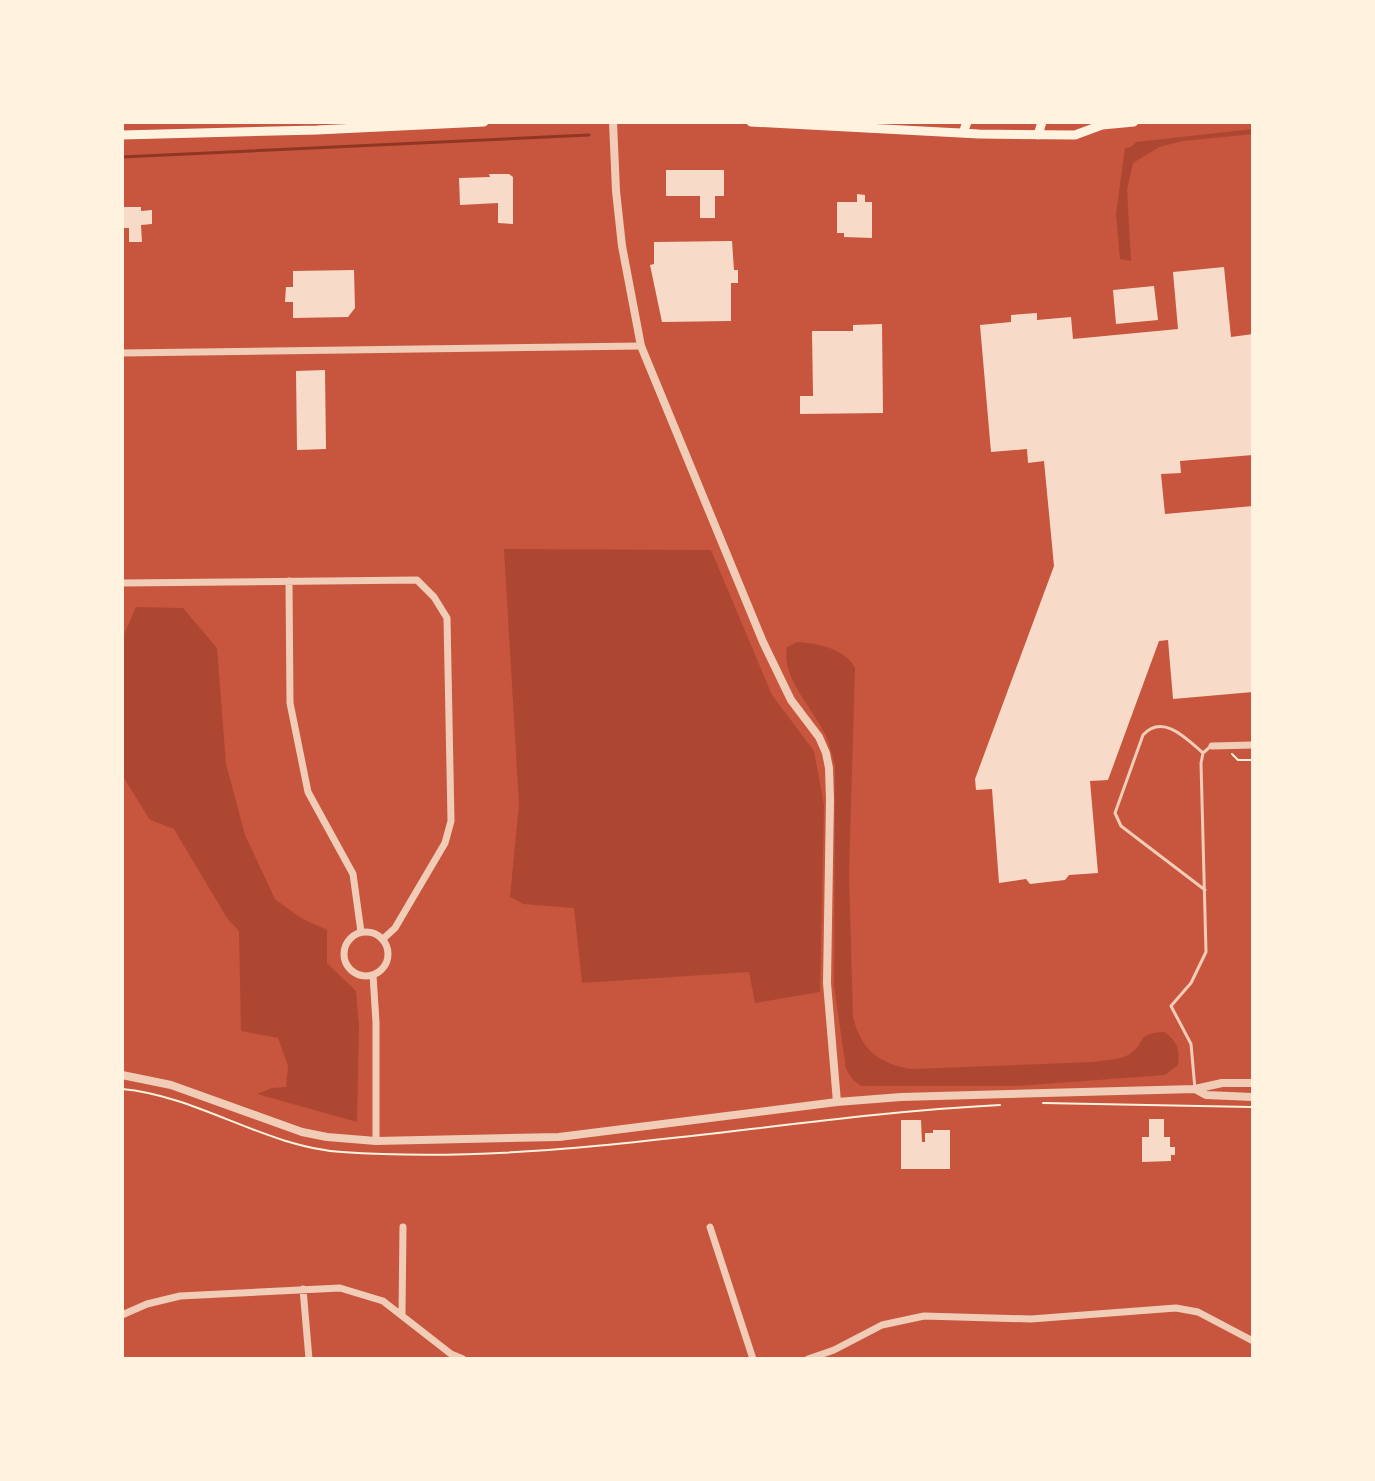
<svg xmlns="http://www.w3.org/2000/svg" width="1375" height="1481" font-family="Figtree,sans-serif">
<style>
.green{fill:#ae4732}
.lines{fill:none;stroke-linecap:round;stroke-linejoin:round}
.stream{stroke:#8f3625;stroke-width:3}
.building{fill:#f7dbc8}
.path{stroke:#fff3e0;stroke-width:2}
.service{stroke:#f1ccb7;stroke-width:3}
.minor{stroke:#f1ccb7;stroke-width:7}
.tertiary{stroke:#f1ccb7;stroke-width:8}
.secondary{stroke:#fff3e0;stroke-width:9}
</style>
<rect width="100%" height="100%" fill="#c8553d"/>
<!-- green -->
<path class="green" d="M 1253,129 L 1253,134 L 1183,141 L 1159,147 L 1133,163 L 1127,189 L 1131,261 L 1120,259 L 1116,214 L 1125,148 L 1131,147 L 1136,142 Z
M 504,549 L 711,550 L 772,695 L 814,751 L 824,805 L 820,992 L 755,1003 L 749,972 L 582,983 L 574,908 L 523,904 L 510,897 L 519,804 Z
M 136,607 L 183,608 L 217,648 L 226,764 L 245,835 L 275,899 L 301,918 L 327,930 L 327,963 L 356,991 L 359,1026 L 357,1122 L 257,1094 L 272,1088 L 286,1087 L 288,1066 L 278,1038 L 241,1031 L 239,931 L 227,918 L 174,829 L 150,820 L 122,775 L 122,639 Z
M 797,642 C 817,643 846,649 855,668 L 849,873 L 853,1017 C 861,1050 879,1064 912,1069 L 1093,1062 C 1105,1060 1120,1060 1130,1054 C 1147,1042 1135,1033 1165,1032 C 1178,1043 1180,1049 1178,1065 L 1165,1075 L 1017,1086 L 861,1086 L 852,1079 L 846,1069 L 834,986 L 835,766 C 832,756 830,744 825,734 C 812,707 781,678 787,647 Z"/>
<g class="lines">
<!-- stream -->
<path class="stream" d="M 122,157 L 589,135"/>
</g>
<!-- building -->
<path class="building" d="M 666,170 L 724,170 L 724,196 L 715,196 L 715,218 L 700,218 L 700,196 L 666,196 Z
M 489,174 L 509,174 L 513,177 L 513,224 L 498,223 L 498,203 L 460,205 L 459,178 L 490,177 Z
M 857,194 L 865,195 L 865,202 L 872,202 L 872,238 L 844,237 L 844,233 L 837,233 L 837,202 L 857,202 Z
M 122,207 L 141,207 L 141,211 L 152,210 L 152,224 L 141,225 L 142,242 L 129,242 L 129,228 L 122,228 Z
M 732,241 L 734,270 L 738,270 L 738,283 L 731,283 L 731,321 L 662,322 L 650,265 L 654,264 L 654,242 Z
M 1224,267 L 1231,337 L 1253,334 L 1253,455 L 1180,461 L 1181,473 L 1161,474 L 1165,514 L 1253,506 L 1253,692 L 1173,699 L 1168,640 L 1159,641 L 1108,780 L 1090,781 L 1098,873 L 1069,875 L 1065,880 L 1030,884 L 1026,879 L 999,883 L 992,789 L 976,790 L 975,779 L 1054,566 L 1044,461 L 1028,463 L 1027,449 L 991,452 L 980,325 L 1011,322 L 1011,315 L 1037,313 L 1037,320 L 1071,317 L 1073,339 L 1178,329 L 1173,272 Z
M 354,270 L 355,308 L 348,317 L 293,318 L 293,302 L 285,302 L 286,287 L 293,287 L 293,271 Z
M 1154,286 L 1158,320 L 1116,324 L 1113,290 Z
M 882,324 L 883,413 L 800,414 L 800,396 L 813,396 L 812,331 L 853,331 L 853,325 Z
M 325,370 L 326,449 L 297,450 L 296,371 Z
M 1149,1119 L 1164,1119 L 1164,1137 L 1170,1137 L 1170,1147 L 1175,1147 L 1175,1155 L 1171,1155 L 1171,1161 L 1142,1162 L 1142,1137 L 1149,1137 Z
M 901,1120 L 921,1120 L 922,1142 L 925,1142 L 925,1133 L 933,1133 L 933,1130 L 950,1130 L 950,1169 L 901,1169 Z"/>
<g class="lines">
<!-- path -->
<path class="path" d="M 1232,754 L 1238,760 L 1253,760
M 122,1089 C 199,1096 265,1147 342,1152 C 564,1167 781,1116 1000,1105
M 1043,1103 L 1252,1107"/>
<!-- service -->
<path class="service" d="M 1203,753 C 1187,739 1163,713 1143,735 L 1115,813 L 1121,826 L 1205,890
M 1195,1089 L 1191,1044 L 1171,1006 L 1191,983 L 1206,952 L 1201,763 L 1203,753 L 1211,746"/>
<!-- minor -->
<path class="minor" d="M 122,353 L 641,346
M 289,581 L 290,703 L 308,792 L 353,874 L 361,932
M 122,583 L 417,580 L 434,597 L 447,618 L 451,821 L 445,843 L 395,928 L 383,939
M 1212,746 L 1253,745
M344 954a22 22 0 1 1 44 0a22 22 0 1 1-44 0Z
M 373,975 L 376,1022 L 376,1141
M 710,1227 L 753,1359
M 303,1289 L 309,1359
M 402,1314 L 403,1227
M 122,1315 L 147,1304 L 180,1296 L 340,1288 L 383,1301 L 451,1354 L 463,1359
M 808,1359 L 834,1350 L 882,1325 L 924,1316 L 1031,1319 L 1176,1308 L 1198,1312 L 1253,1341"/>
<!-- tertiary -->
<path class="tertiary" d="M 613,122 L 616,191 L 622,246 L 641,346 L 763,642 L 791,700 L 819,737 L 826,753 L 829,768 L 830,800 L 827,983 L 837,1102
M 122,1075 L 171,1085 L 302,1132 L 327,1137 L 376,1141 L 559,1137 L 837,1102 L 901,1097 L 1195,1089 L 1222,1083 L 1253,1083
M 1195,1089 L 1206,1095 L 1253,1097"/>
<!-- secondary -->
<path class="secondary" d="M 751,122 L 979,134 L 1075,135 L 1102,125 L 1134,122
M 963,133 L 967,122
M 122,135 L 317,130 L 484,122
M 1038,135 L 1042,122"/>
</g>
<!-- border -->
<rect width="1375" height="1481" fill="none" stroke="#fff3e0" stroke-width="248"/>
</svg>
